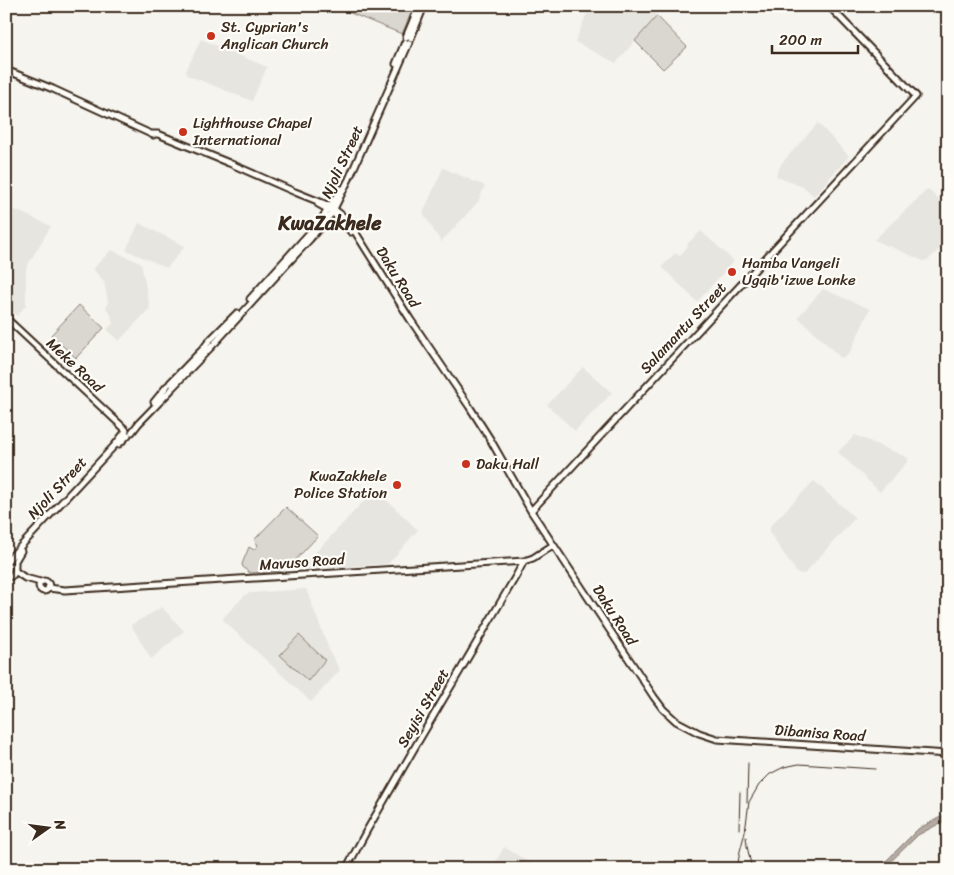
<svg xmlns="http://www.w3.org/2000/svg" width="954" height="875" font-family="Sriracha,sans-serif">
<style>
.built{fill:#e7e5df}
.green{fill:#dad6d0;stroke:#8a8077}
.water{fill:#b4aca4;stroke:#84786e}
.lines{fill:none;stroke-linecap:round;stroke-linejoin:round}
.secondary-casing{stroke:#3b2a1e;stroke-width:9}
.secondary{stroke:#fdfcf7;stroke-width:5}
.rail{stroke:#3b2a1e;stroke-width:1}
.poi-dot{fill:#c8321e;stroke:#fdfcf7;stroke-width:2}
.labels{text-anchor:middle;stroke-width:4.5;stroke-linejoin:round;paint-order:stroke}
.poi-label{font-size:15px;fill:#3b2a1e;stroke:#fdfcf7;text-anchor:start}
.street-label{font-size:15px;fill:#3b2a1e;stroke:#fdfcf7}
.district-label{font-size:20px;font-weight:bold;fill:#3b2a1e;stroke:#fdfcf7}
</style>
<rect width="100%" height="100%" fill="#f5f4ee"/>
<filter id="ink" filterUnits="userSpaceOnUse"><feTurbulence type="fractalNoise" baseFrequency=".02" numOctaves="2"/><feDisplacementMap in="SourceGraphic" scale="10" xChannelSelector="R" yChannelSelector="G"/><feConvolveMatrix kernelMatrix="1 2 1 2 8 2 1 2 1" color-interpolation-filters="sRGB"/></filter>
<g filter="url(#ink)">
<!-- built -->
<path class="built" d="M 590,6 L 649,6 L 657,16 L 616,63 L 575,42 Z
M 201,39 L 267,67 L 252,101 L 187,75 L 186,71 Z
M 818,123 L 849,156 L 814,196 L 805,188 L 776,176 L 781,164 Z
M 443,168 L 485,186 L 478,202 L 441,242 L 423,213 Z
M 928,189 L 948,209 L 948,241 L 928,260 L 924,261 L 874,240 Z
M 13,209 L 51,226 L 26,268 L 26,305 L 17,316 L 6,306 L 6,212 Z
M 139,223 L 185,246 L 167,268 L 126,250 Z
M 701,231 L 734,261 L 697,302 L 662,267 L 675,253 L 680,256 L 688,246 L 687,244 Z
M 111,250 L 141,263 L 150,308 L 119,341 L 107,329 L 113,324 L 111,315 L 106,308 L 108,302 L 104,282 L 93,269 Z
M 823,289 L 870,309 L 849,354 L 841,358 L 798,317 Z
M 583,367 L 612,393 L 575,431 L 547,405 Z
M 855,435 L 908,458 L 908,461 L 880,492 L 838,452 Z
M 814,481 L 855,518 L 804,574 L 797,573 L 769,532 L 771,525 Z
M 375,489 L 418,530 L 388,564 L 307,569 L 304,565 Z
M 306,589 L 330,652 L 340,670 L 311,702 L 224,621 L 223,618 L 246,594 L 251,593 Z
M 162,607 L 184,631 L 151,659 L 131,625 Z
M 504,847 L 540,869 L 492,869 Z"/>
<!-- green -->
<path class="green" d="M 333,6 L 414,6 L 402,34 Z
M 657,16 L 687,47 L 663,69 L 635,41 Z
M 79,305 L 104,328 L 76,358 L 51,335 Z
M 286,507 L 318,536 L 290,566 L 287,564 L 281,571 L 250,573 L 243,567 L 242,564 L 249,547 L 254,550 L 258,545 L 254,540 Z
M 299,635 L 325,660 L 308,681 L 280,655 Z"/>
<!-- water -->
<path class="water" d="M 948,813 L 948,819 L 918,835 L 883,869 L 878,869 L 918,829 Z"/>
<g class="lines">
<defs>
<path id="secondary" d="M 406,37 L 419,6
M 411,38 L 424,6
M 396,64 L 405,42
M 6,70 L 53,89 L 153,135
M 152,134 L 158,134 L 229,163 L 295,192 L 330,206 L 344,217 L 352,227 L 410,319 L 469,406 L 490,439 L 531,511 L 654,697 L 663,709 L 676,721 L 699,733 L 717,739 L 948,754
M 318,204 C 331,210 342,220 351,232
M 250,299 L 321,220 L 341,189
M 6,318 L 126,430
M 211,339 L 237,313
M 215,343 L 310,239 L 332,213 L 349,179 L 409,43
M 170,383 L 203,349 L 209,341
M 173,387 L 213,345
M 154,402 L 167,386
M 132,432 L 139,423 L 171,390
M 119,444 L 128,435
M 531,511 L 916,96 L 829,6
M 7,561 L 115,445 L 125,432
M 15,566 L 15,561 L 21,551
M 15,571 L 25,578 L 40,582
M 6,577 C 12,577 15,574 15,568
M39 586a5 5 0 1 1 10 0a5 5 0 1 1-10 0Z
M 48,588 L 65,590 L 524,561 L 533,558 L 553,545
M 346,869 L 366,832 L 415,747 L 516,576 L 524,561"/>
</defs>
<!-- secondary casing -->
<use href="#secondary" class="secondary-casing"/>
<!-- secondary -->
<use href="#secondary" class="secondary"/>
<!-- rail -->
<path class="rail" d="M 747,803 L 748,763
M 739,829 L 740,792
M 746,837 L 747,846 L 752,869
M 737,869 L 740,851 L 745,832 L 749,802 L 759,785 L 770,774 L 784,767 L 799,764 L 875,769"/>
</g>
</g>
<!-- markers -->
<g class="poi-dot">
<circle cx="211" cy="36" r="5"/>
<circle cx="183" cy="132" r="5"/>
<circle cx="732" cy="272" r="5"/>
<circle cx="466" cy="464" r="5"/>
<circle cx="397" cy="485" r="5"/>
</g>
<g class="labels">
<!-- poi labels -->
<g class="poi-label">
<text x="221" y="32">St. Cyprian's<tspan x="221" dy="17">Anglican Church</tspan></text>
<text x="193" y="128">Lighthouse Chapel<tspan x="193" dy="17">International</tspan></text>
<text x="742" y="268">Hamba Vangeli<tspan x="742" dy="17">Ugqib'izwe Lonke</tspan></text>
<text x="476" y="469">Daku Hall</text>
<text x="387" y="481" text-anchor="end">KwaZakhele<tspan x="387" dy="17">Police Station</tspan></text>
</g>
<!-- street labels -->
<g class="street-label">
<text transform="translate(342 162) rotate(-65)" y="5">Njoli Street</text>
<text transform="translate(398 277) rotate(58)" y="5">Daku Road</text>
<text transform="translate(683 328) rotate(-47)" y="5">Salamantu Street</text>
<text transform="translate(75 365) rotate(43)" y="5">Meke Road</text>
<text transform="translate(57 488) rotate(-47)" y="5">Njoli Street</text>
<text transform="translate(302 562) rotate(-4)" y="5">Mavuso Road</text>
<text transform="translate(615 615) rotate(57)" y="5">Daku Road</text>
<text transform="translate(423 708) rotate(-60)" y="5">Seyisi Street</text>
<text transform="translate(820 733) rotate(4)" y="5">Dibanisa Road</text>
</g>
<!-- district labels -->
<g class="district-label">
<text x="330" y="230">KwaZakhele</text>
</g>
</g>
<!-- margin -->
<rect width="954" height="875" fill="none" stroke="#fdfcf7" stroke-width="25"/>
<rect x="12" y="12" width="929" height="850" fill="none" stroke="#3b2a1e" stroke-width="2" filter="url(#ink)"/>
<!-- north arrow -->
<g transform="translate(48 828) rotate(76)" stroke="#fdfcf7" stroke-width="4" paint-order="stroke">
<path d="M0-4L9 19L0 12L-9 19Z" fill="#3b2a1e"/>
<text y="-8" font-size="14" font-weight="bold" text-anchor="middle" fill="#3b2a1e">N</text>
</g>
<!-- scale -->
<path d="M772 45v8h86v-8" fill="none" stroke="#3b2a1e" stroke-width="2.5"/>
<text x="779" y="45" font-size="15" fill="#3b2a1e" stroke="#fdfcf7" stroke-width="4" paint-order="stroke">200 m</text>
</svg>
